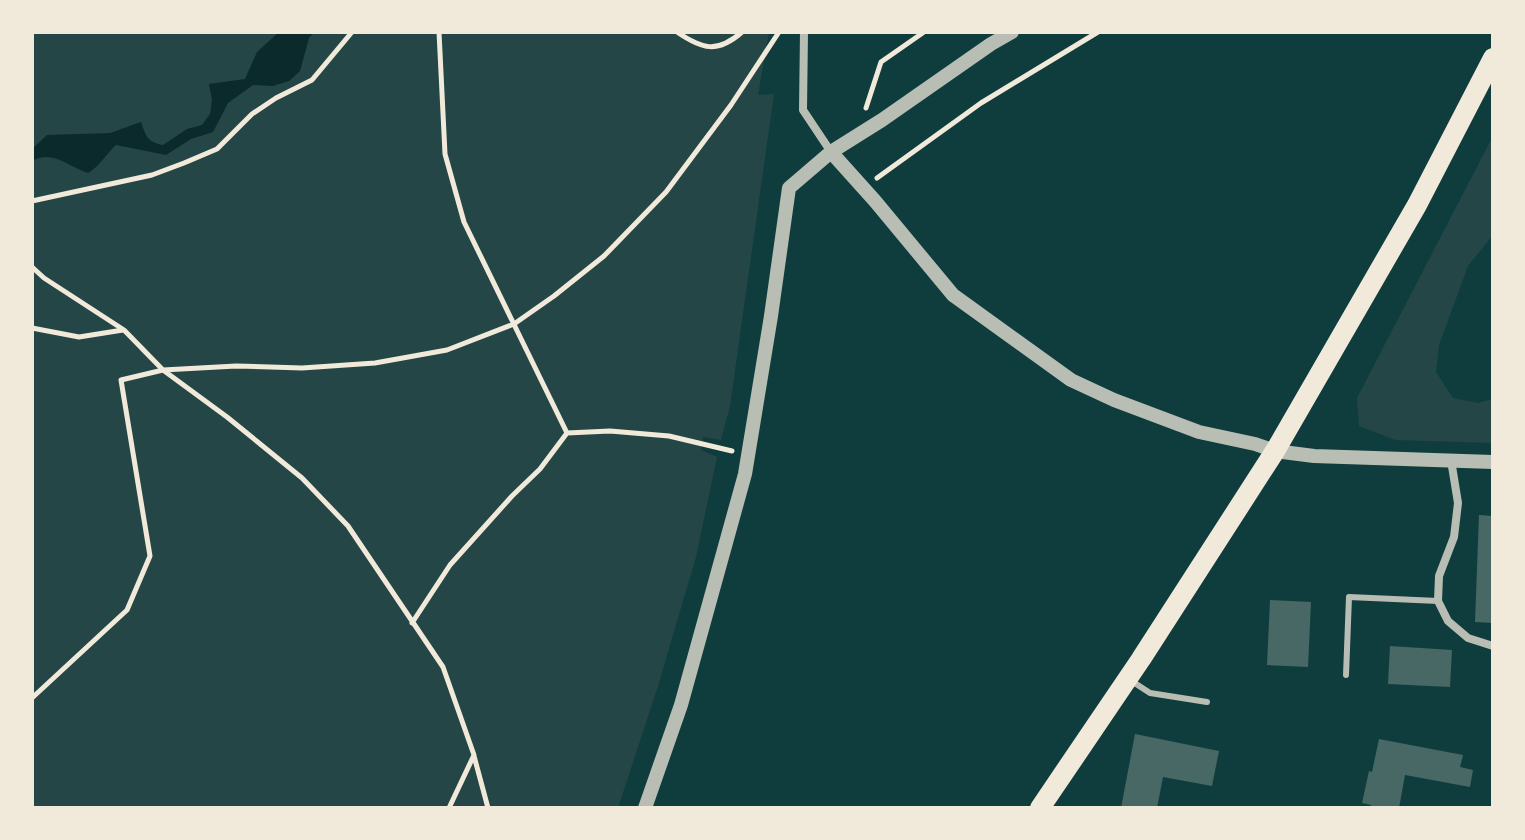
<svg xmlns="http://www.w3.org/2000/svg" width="1525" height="840" font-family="Karla,sans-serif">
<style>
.green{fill:#244646}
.water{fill:#0a2a2b}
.building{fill:#486865}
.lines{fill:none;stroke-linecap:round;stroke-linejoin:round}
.path{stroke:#f1e9da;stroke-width:5}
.service{stroke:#b8beb3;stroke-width:6}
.minor{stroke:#b8beb3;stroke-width:8}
.tertiary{stroke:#b8beb3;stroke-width:14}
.primary{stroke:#f1e9da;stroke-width:20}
</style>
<rect width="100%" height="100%" fill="#0f3d3e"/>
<!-- green -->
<path class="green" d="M 32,32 L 769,32 L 758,95 L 774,94 L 730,406 L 721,440 L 703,437 L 701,450 L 717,457 L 696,557 L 658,686 L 618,808 L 32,808 Z
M 1493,136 L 1493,235 L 1468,266 L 1439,345 L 1436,372 L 1453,398 L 1478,403 L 1493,399 L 1493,443 L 1395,440 L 1359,426 L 1357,398 Z"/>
<!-- water -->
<path class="water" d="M 279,32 L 314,32 L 309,38 L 300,71 L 289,81 L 273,86 L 253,85 L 228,103 L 213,132 L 191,139 L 166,155 L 116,145 C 106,154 100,166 88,173 C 69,167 52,149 32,161 L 32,149 L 47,135 L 110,133 L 141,122 C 146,136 147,142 163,145 L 187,129 L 202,125 L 210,114 L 212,100 L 209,84 L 245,79 L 257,52 Z"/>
<!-- building -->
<path class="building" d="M 1479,515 L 1493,516 L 1493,623 L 1475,622 Z
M 1270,600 L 1311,602 L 1308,667 L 1267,665 Z
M 1390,646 L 1452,650 L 1450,687 L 1388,684 Z
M 1135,734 L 1219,751 L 1212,786 L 1163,777 L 1157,808 L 1121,808 Z
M 1379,739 L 1463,755 L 1460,767 L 1473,770 L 1470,787 L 1405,775 L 1399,808 L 1371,808 L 1371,805 L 1362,803 L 1369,771 L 1372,772 Z"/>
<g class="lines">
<!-- path -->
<path class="path" d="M 677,32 C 702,49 717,54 742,32
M 866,108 L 881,62 L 924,32
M 877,178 L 981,103 L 1098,32
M 32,201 L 152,175 L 184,163 L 217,149 L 252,114 L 276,98 L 312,80 L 352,32
M 32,267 L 44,278 L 124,330 L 163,370 L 236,366 L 302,368 L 375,363 L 447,350 L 514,324 L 554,296 L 604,256 L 666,192 L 731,105 L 779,32
M 32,328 L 79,337 L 123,330
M 567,433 L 610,431 L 669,436 L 732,451
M 412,623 L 450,565 L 512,496 L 540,469 L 567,433 L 464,222 L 445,154 L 439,32
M 32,698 L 127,610 L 150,556 L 121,380 L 163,370 L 227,417 L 302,478 L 348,526 L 443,667 L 474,755 L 449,808
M 474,756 L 488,808"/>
<!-- service -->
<path class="service" d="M 1346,675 L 1349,597 L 1438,601
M 1130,680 L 1150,693 L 1207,702"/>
<!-- minor -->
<path class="minor" d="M 804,32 L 803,110 L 831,152
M 1451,460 L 1458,503 L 1454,537 L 1439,576 L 1438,601 L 1448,621 L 1468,638 L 1493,646"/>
<!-- tertiary -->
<path class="tertiary" d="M 831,152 L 875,201 L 953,295 L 1071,380 L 1114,400 L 1199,432 L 1255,444 L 1275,451 L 1314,456 L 1493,462
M 645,808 L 681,705 L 745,474 L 771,316 L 789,188 L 831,152 L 882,120 L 991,44 L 1012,32"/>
<!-- primary -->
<path class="primary" d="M 1040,808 L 1141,659 L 1275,451 L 1417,205 L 1493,58"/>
</g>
<!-- border -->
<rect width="1525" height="840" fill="none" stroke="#f1e9da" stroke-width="68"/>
</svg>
